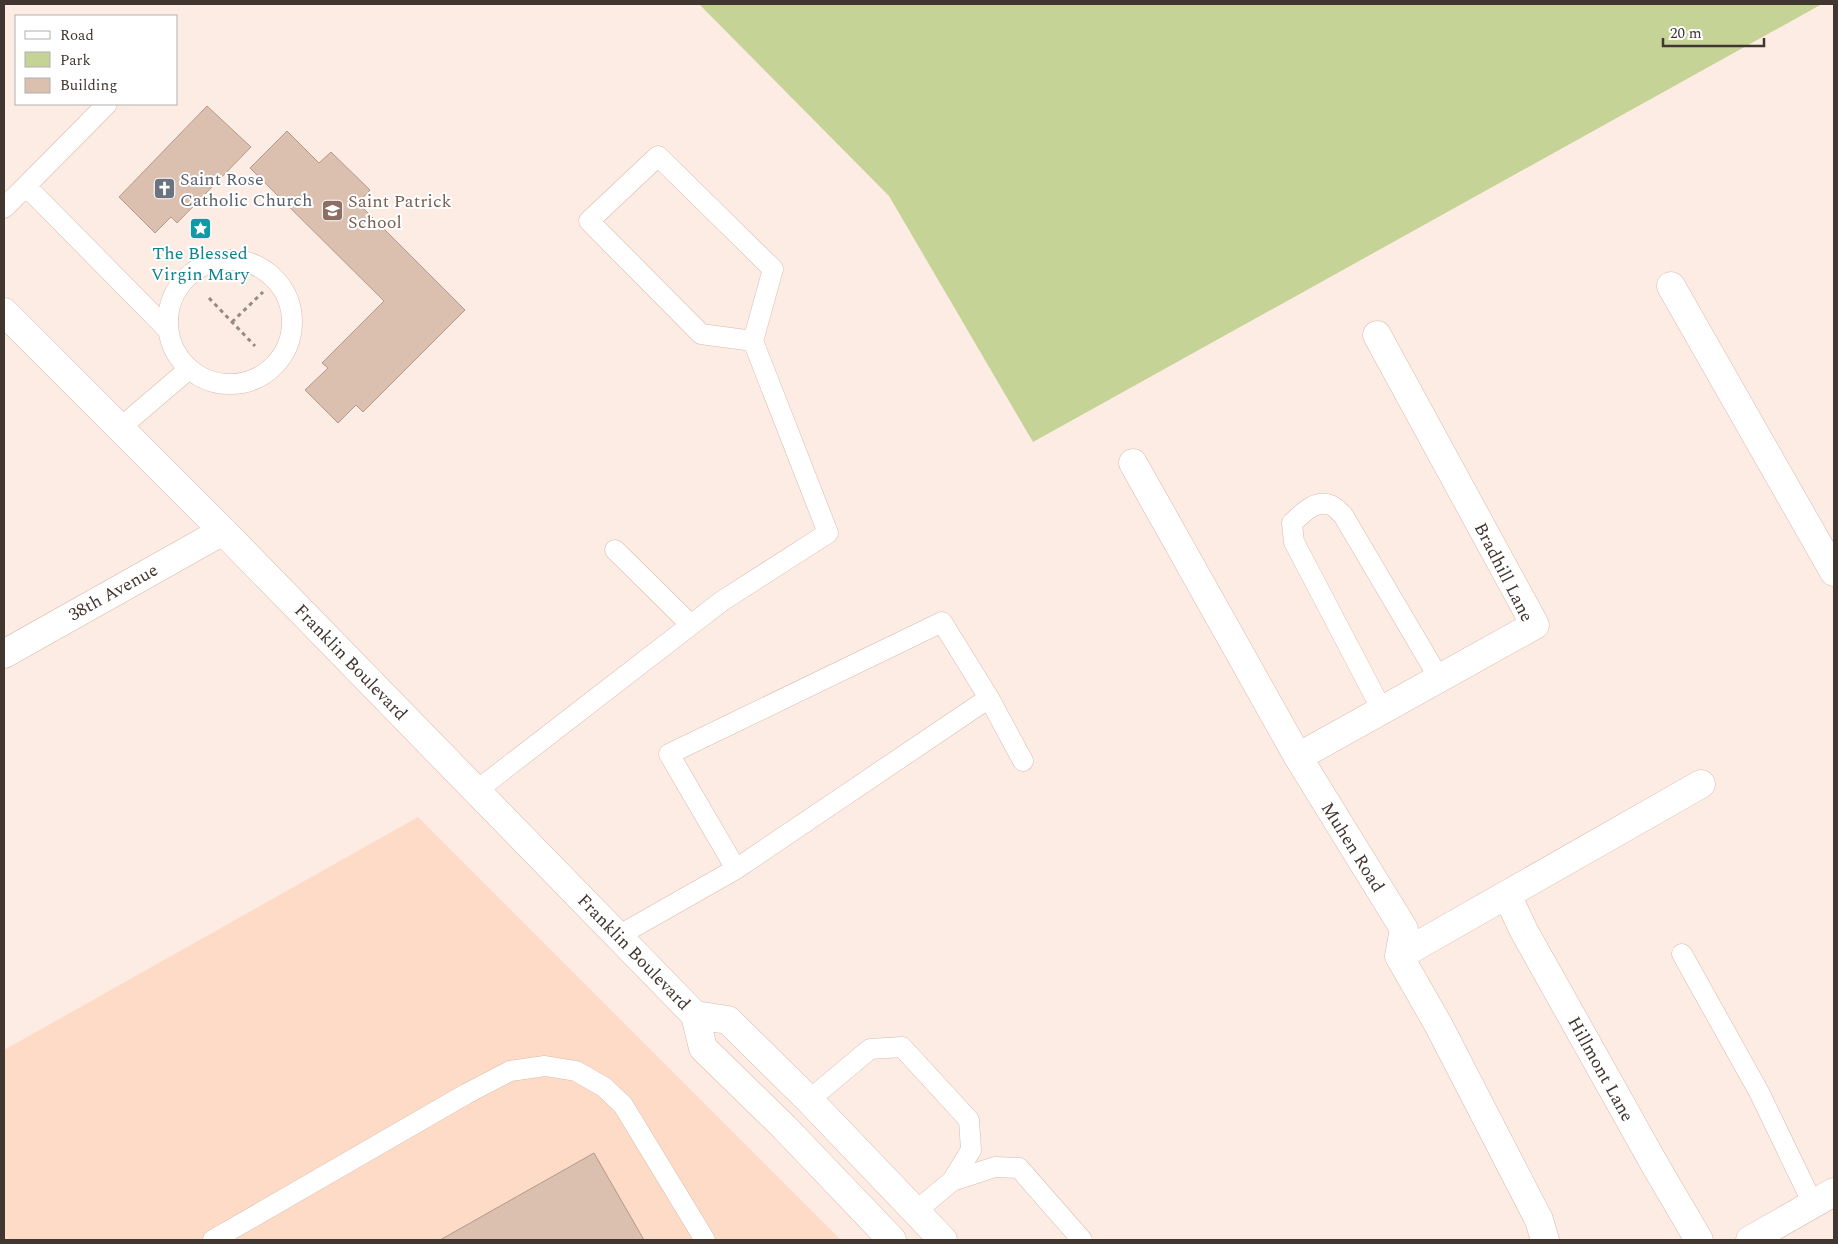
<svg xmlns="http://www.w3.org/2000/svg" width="1838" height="1244" font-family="Spectral,serif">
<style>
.built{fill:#fedbc7}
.green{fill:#c6d396}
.building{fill:#dbc0b0;stroke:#b3998a}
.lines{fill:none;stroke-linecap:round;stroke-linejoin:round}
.service-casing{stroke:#d6bbac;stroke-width:21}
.minor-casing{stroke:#d6bbac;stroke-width:29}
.secondary-casing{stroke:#d6bbac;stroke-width:29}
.path{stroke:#978982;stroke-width:3;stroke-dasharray:4 4;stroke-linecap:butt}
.service{stroke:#fff;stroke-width:20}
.minor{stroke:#fff;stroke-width:28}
.secondary{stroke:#fff;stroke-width:28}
.labels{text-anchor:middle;stroke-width:4;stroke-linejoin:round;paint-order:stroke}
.worship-label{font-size:18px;fill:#5b616d;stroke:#fff;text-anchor:start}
.education-label{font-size:18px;fill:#785e54;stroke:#fff;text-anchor:start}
.culture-label{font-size:18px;fill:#0d838f;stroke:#fff}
.street-label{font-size:18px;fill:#413630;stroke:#fff}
</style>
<rect width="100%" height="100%" fill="#fdece3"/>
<!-- built -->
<path class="built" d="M 418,817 L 841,1240 L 4,1240 L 4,1050 Z"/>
<!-- green -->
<path class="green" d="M 699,4 L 1822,4 L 1033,442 L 889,196 Z"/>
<!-- building -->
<path class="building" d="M 207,106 L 251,147 L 177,223 L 171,217 L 155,233 L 119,197 Z
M 287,131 L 319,163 L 331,152 L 370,190 L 358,203 L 465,310 L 363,412 L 356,405 L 338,423 L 305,390 L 328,368 L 322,363 L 384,301 L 250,168 Z
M 594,1153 L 644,1240 L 440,1240 Z"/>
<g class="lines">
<defs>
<path id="service" d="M 26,186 L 107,104
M 4,208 L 26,186 L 168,330
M168 322a62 62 0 1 1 124 0a62 62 0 1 1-124 0Z
M 120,428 L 189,369
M 615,550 L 691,625
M 1382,710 L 1294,542 L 1292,523 C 1302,514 1315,499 1330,505 C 1335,506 1339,512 1343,515 L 1439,678
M 476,791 L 722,601 L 828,533 L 753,341 L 773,269 L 658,156 L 589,221 L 701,334 L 753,341
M 736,869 L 669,754 L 942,622 L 989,698
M 618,936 L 736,869 L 989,698 L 1023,761
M 1682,954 L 1759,1092 L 1813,1204
M 809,1100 L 870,1049 L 902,1047 L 969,1120 L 971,1150 L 952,1181
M 916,1211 L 952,1181 L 995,1167 L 1019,1168 L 1082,1240
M 213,1240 L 466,1094 L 510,1071 L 545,1066 L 576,1071 L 604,1087 L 623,1105 L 705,1240"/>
<path id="minor" d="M 1671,286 L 1834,572
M 1133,463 L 1298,757 L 1404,929 L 1399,956 L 1439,1026 L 1539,1220 L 1545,1240
M 4,654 L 223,531
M 1298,757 L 1535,625 L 1377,335
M 1507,895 L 1524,931 L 1655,1165 L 1699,1240
M 1399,956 L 1701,784
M 1750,1240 L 1834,1192"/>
<path id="secondary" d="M 4,312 L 223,531 L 695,1015 L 703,1048 L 784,1127 L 892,1240
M 695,1015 L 728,1020 L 809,1100 L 943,1240"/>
</defs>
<!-- service casing -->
<use href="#service" class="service-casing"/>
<!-- minor casing -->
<use href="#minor" class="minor-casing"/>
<!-- secondary casing -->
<use href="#secondary" class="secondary-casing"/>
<!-- path -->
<path class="path" d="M 209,298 L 255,346
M 232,322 L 263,292"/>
<!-- service -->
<use href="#service" class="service"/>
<!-- minor -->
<use href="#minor" class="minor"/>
<!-- secondary -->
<use href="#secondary" class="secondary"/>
</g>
<!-- icons -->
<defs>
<symbol id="church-square" viewBox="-11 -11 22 22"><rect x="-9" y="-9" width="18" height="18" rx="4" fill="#6b7280" stroke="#fff"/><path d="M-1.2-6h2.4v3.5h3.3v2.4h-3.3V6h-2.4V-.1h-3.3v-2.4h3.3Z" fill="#fff"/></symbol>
<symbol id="school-square" viewBox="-11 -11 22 22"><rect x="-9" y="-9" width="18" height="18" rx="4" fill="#8d6e63" stroke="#fff"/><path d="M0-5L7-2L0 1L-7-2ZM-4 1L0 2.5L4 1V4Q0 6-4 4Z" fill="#fff"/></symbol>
<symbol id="sight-square" viewBox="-11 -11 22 22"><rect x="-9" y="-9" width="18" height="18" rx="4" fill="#0f9aa8" stroke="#fff"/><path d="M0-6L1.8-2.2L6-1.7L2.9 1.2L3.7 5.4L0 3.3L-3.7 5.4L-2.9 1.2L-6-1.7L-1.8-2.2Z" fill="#fff"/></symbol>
</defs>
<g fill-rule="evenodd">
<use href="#church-square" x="152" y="176" width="25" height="25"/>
<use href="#school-square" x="320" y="198" width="25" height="25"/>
<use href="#sight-square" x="188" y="216" width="25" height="25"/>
</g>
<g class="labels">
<!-- worship labels -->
<g class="worship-label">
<text x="180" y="185">Saint Rose<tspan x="180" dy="21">Catholic Church</tspan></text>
</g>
<!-- education labels -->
<g class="education-label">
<text x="348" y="207">Saint Patrick<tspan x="348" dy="21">School</tspan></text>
</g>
<!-- culture labels -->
<g class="culture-label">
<text x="200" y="259">The Blessed<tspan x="200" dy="21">Virgin Mary</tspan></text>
</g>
<!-- street labels -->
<g class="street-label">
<text transform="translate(1504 572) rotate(63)" y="6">Bradhill Lane</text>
<text transform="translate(113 592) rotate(-29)" y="6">38th Avenue</text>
<text transform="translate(351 662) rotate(46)" y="6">Franklin Boulevard</text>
<text transform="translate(1353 847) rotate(58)" y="6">Muhen Road</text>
<text transform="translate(634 952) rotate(46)" y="6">Franklin Boulevard</text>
<text transform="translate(1601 1069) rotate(61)" y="6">Hillmont Lane</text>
</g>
</g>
<!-- border -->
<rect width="1838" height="1244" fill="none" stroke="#413630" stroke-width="10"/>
<!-- legend -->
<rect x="15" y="15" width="162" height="90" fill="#ffffff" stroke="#b3afac"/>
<rect x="25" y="31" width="25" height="8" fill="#ffffff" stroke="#b3afac"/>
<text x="60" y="40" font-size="15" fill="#413630">Road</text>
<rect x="25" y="52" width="25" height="15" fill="#c6d396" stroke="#b3afac"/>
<text x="60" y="65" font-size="15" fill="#413630">Park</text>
<rect x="25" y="78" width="25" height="15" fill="#dbc0b0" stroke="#b3afac"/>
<text x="60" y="90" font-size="15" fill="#413630">Building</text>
<!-- scale -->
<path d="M1663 38v8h101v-8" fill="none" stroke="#413630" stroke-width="2.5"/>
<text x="1670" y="38" font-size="15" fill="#413630" stroke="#ffffff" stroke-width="4" paint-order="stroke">20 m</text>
</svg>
